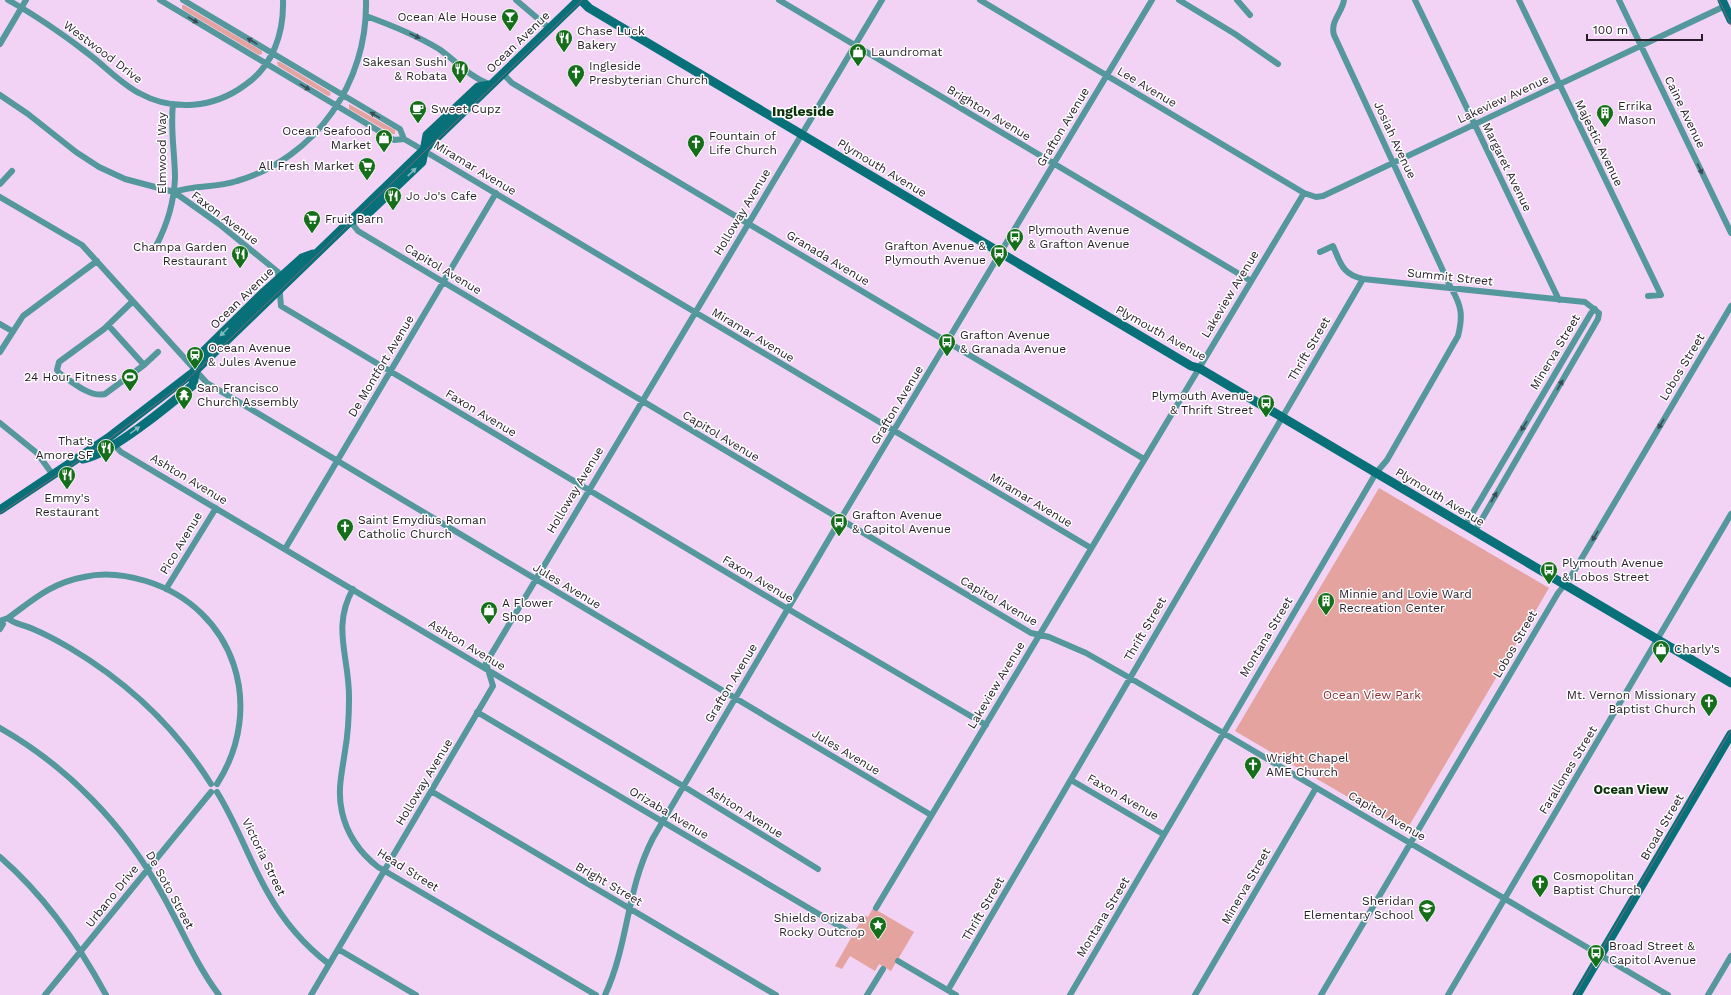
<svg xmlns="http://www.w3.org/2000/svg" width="1731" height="995" font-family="'Work Sans',sans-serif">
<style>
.green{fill:#e4a39f}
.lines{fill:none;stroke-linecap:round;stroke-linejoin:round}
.street{stroke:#54979d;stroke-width:6}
.secondary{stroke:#077078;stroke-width:9}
.tram{stroke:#79667b;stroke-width:1}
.oneway{fill:#394d57}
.oneway2{fill:#83b8bc}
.labels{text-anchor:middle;stroke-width:3;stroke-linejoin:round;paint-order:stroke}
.poi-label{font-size:12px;fill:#271c28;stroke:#fff;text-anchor:start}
.street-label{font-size:12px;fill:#271c28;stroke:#fff}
.park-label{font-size:12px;fill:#842a2c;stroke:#fff}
.neighbourhood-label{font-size:13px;font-weight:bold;fill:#0b330b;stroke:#fff}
.quarter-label{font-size:14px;font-weight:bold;fill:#0b330b;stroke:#fff}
</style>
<rect width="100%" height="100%" fill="#f2d3f5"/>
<!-- green -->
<path class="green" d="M 182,5 L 184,5 L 262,51 L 262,54 L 259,55 L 182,9 Z
M 277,62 L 280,62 L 330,92 L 331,95 L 328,96 L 278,66 Z
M 349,104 L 395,130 L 395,134 L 392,134 L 349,109 Z
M 1379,488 L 1549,588 L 1406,831 L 1235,731 Z
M 873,908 L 914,932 L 891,971 L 879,964 L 875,971 L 850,956 L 842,969 L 835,966 L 864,915 L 868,917 Z"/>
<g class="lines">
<!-- street -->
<path class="street" d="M 8,0 C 35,15 61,33 86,52 C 104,65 120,83 139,93 C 173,112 214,108 245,85 C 273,66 284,33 283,0
M 160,0 L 394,140 L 404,139
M 183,0 L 400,129 L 404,139 L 411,143 L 1091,548
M 516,0 L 549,28
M 779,0 L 1251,281
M 980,0 L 1304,193
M 1179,0 L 1235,34 L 1278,64
M 1237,0 L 1250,15
M 1415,0 L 1559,300
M 1519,0 L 1661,295 L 1648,296
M 1619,0 L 1731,233
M 366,16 C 391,25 416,35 439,49 C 456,61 470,77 489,84
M 0,44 L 26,0
M 502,73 L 512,83 L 1144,459
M 0,95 L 28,114 L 76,152 L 99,167 L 125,179 L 174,192 L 219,224 L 278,272 L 281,306 L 788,609 L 986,725
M 0,184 L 12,171
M 174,192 C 193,185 216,188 237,181 C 316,158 368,82 366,0
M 0,197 L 82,245 L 207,383 L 931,815
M 350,221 L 358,231 L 388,249 L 1031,633 L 1049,637 L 1086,653 L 1130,678 L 1668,995
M 156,246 C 167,225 174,203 175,178 C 175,153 170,130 173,104
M 1320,252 L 1333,246 C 1341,264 1342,274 1363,279 L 1585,302 L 1599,313 L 1598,319 L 1475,531
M 132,302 L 104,329 L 59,362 L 57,370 L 59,373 C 71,381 90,398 105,394 L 144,365 L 158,352
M 0,324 L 12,331
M 108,325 L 144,365
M 0,352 L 23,316 L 97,261
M 0,423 L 37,453 L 53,475
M 112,443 L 121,452 L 683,786 L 818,869
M 1465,526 L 1591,313 L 1595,309
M 285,549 L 496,193
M 166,589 L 216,508
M 353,589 C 331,627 350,659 349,699 C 349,717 348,734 345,751 C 342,772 337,791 342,812 C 347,834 360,853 378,867 L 596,995
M 8,618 C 33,600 51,583 84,577 C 104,572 126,575 146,581 C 236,609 266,708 217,784
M 0,621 L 8,618 C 13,624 25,625 33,629 C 45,634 58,641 70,648 C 127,682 176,728 211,784
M 0,629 L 3,624
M 477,712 L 851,933
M 0,728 C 67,766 124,825 161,892 C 181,927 195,963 219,995
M 1071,780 L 1163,834
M 431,791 L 776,995
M 217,792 C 237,824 249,860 268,893 C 283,920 304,945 329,964
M 0,857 C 45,896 78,943 106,995
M 876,908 L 1304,193 L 1316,197 L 1323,196 L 1725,6
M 338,949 L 416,995
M 898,961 L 956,995
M 948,990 L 1363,279
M 45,995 L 211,792
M 311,995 L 493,686 L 486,663 L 882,0
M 605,995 C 629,943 626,890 653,838 L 846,510 L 1152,0
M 867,995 L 883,969
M 1070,995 L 1376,473 L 1387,460 L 1458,336 C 1463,316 1462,306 1451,288 L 1334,35 C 1330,21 1342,13 1344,0
M 1195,995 L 1316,788
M 1321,995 L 1558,593 L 1570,578 L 1731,306
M 1448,995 L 1731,514
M 1708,995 L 1731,956"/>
<!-- secondary -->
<path class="secondary" d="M 581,0 L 589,8 L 1191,366 L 1199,368 L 1731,683
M 1722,0 L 1731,20
M 354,220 L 362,219 L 422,162 L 427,135 L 478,87 L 490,85
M 83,459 C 109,455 171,404 193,385 L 198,357 L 264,292 L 302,258 L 313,254
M 0,510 L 108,438 L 195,371 L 579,0
M 1577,995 L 1731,734"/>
<!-- tram -->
<path class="tram" d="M 1719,0 L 1731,25
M 0,513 L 93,451 L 184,383 L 582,0
M 1575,995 L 1731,730"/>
</g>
<!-- one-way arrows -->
<defs><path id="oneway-solid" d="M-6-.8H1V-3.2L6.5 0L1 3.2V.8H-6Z"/></defs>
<g class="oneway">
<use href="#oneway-solid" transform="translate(193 20) rotate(31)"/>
<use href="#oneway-solid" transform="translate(415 36) rotate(26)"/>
<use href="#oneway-solid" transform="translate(252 41) rotate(-149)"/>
<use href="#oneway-solid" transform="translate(305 87) rotate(31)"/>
<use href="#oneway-solid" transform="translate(375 115) rotate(-149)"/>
<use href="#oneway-solid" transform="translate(1700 169) rotate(64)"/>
<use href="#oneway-solid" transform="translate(1560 385) rotate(-60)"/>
<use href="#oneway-solid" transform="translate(1661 424) rotate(121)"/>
<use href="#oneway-solid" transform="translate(1524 426) rotate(121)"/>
<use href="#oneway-solid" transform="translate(1494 497) rotate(-60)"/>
<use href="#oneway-solid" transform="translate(1595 536) rotate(121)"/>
</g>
<g class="oneway2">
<use href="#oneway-solid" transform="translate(412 172) rotate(-44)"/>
<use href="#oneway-solid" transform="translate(224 332) rotate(135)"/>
<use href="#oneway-solid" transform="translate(135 430) rotate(-36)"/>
</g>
<!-- icons -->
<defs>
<symbol id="bar-pin" viewBox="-11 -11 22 30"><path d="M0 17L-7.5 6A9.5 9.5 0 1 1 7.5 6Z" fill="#156e19" stroke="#fff"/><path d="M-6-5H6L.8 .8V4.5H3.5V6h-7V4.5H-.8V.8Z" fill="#fff"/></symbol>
<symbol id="restaurant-pin" viewBox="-11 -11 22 30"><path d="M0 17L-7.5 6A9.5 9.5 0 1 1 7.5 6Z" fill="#156e19" stroke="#fff"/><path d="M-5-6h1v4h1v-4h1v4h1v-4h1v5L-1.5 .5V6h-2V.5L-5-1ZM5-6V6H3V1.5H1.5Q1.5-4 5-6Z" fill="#fff"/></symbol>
<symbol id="shop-pin" viewBox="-11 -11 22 30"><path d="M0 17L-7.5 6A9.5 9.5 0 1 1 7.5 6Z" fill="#156e19" stroke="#fff"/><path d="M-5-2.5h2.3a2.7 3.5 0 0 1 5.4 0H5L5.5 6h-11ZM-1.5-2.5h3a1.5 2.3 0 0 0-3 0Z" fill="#fff"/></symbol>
<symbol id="church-pin" viewBox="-11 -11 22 30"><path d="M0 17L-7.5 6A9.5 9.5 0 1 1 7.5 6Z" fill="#156e19" stroke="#fff"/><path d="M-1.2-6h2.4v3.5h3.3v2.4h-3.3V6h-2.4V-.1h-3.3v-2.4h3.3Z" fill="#fff"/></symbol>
<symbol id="cafe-pin" viewBox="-11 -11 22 30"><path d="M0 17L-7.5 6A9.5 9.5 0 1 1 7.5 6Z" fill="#156e19" stroke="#fff"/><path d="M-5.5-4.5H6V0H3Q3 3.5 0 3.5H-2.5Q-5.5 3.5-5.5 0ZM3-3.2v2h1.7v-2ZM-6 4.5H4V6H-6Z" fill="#fff"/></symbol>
<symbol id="building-pin" viewBox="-11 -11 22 30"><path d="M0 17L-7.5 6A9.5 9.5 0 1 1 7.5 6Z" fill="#156e19" stroke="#fff"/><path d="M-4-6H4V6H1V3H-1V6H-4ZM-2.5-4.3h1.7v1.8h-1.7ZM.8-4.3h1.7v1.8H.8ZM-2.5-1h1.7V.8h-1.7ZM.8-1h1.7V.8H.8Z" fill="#fff"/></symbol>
<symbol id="supermarket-pin" viewBox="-11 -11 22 30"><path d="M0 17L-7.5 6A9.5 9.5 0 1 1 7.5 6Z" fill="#156e19" stroke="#fff"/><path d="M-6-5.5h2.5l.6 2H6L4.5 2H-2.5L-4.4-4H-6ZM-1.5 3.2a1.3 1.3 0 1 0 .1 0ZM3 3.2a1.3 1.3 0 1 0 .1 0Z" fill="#fff"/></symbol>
<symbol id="bus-pin" viewBox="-11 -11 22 30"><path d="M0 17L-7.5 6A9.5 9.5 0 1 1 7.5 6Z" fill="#156e19" stroke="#fff"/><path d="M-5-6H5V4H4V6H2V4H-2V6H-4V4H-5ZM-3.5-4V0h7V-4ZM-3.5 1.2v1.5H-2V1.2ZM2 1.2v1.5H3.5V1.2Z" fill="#fff"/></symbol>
<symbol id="station-pin" viewBox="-11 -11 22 30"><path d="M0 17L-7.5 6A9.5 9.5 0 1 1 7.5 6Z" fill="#156e19" stroke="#fff"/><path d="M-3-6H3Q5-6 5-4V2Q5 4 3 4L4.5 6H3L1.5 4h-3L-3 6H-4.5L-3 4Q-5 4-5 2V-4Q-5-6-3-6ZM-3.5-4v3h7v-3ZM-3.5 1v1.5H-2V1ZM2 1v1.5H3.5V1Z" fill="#fff"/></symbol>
<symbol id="stadium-pin" viewBox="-11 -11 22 30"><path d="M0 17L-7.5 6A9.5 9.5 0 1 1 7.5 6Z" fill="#156e19" stroke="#fff"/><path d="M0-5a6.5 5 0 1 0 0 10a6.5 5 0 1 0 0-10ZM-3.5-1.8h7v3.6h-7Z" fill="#fff"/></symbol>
<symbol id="temple-pin" viewBox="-11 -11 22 30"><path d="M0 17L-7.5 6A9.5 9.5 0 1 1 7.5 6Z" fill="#156e19" stroke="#fff"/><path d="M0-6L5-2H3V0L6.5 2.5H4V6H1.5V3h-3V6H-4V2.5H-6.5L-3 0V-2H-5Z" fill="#fff"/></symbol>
<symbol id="school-pin" viewBox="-11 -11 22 30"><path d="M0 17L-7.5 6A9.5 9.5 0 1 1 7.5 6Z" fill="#156e19" stroke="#fff"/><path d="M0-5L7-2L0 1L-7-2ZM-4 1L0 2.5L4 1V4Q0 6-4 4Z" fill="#fff"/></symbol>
<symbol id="sight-pin" viewBox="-11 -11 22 30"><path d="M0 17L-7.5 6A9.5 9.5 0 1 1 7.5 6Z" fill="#156e19" stroke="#fff"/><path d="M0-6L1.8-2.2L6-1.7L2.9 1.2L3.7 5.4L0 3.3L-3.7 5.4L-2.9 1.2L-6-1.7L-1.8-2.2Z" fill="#fff"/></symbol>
</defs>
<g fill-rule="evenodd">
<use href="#bar-pin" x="500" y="7" width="20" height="27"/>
<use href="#restaurant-pin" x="554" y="28" width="20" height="27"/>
<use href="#shop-pin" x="848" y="42" width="20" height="27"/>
<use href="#restaurant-pin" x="450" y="59" width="20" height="27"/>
<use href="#church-pin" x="566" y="63" width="20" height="27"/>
<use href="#cafe-pin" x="408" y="99" width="20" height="27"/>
<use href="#building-pin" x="1595" y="103" width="20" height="27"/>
<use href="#shop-pin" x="374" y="128" width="20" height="27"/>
<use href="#church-pin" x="686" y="133" width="20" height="27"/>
<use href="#supermarket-pin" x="357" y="156" width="20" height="27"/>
<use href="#restaurant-pin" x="383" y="186" width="20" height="27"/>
<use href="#supermarket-pin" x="302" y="209" width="20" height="27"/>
<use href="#bus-pin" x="1005" y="227" width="20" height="27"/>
<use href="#bus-pin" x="989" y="243" width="20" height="27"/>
<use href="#restaurant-pin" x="230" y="244" width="20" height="27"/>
<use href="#bus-pin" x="937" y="332" width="20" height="27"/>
<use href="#station-pin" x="185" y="345" width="20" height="27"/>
<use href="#stadium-pin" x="120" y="367" width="20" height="27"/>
<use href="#temple-pin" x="174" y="385" width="20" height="27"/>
<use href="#bus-pin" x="1256" y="393" width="20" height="27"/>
<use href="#restaurant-pin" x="96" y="438" width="20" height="27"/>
<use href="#restaurant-pin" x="57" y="465" width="20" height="27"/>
<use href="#bus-pin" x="829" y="512" width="20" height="27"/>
<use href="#church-pin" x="335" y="517" width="20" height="27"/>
<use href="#bus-pin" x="1539" y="560" width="20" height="27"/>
<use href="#building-pin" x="1316" y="591" width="20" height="27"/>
<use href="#shop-pin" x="479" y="600" width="20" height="27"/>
<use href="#shop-pin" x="1651" y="639" width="20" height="27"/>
<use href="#church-pin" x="1699" y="692" width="20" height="27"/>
<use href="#church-pin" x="1243" y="755" width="20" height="27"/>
<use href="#church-pin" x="1530" y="873" width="20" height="27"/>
<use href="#school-pin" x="1417" y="898" width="20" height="27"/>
<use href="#sight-pin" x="868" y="915" width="20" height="27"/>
<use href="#bus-pin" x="1586" y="943" width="20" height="27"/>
</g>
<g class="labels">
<!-- poi labels -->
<g class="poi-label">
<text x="497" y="21" text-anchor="end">Ocean Ale House</text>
<text x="577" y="35">Chase Luck<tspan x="577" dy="14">Bakery</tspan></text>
<text x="871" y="56">Laundromat</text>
<text x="447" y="66" text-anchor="end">Sakesan Sushi<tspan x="447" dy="14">&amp; Robata</tspan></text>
<text x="589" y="70">Ingleside<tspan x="589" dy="14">Presbyterian Church</tspan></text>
<text x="1618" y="110">Errika<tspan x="1618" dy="14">Mason</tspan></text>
<text x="431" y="113">Sweet Cupz</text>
<text x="371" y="135" text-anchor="end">Ocean Seafood<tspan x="371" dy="14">Market</tspan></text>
<text x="709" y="140">Fountain of<tspan x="709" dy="14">Life Church</tspan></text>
<text x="354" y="170" text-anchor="end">All Fresh Market</text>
<text x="406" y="200">Jo Jo's Cafe</text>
<text x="325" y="223">Fruit Barn</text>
<text x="1028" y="234">Plymouth Avenue<tspan x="1028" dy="14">&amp; Grafton Avenue</tspan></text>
<text x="986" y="250" text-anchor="end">Grafton Avenue &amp;<tspan x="986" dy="14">Plymouth Avenue</tspan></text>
<text x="227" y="251" text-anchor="end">Champa Garden<tspan x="227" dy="14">Restaurant</tspan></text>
<text x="960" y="339">Grafton Avenue<tspan x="960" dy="14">&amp; Granada Avenue</tspan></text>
<text x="208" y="352">Ocean Avenue<tspan x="208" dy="14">&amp; Jules Avenue</tspan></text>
<text x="117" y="381" text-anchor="end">24 Hour Fitness</text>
<text x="197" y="392">San Francisco<tspan x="197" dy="14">Church Assembly</tspan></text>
<text x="1253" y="400" text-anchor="end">Plymouth Avenue<tspan x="1253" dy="14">&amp; Thrift Street</tspan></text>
<text x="93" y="445" text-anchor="end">That's<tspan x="93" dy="14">Amore SF</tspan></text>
<text x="67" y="502" text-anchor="middle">Emmy's<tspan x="67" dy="14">Restaurant</tspan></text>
<text x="852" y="519">Grafton Avenue<tspan x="852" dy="14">&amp; Capitol Avenue</tspan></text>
<text x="358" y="524">Saint Emydius Roman<tspan x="358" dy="14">Catholic Church</tspan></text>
<text x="1562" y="567">Plymouth Avenue<tspan x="1562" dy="14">&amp; Lobos Street</tspan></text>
<text x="1339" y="598">Minnie and Lovie Ward<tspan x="1339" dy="14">Recreation Center</tspan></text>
<text x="502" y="607">A Flower<tspan x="502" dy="14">Shop</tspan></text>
<text x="1674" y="653">Charly's</text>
<text x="1696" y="699" text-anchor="end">Mt. Vernon Missionary<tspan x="1696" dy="14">Baptist Church</tspan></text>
<text x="1266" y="762">Wright Chapel<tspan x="1266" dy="14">AME Church</tspan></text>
<text x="1553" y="880">Cosmopolitan<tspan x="1553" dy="14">Baptist Church</tspan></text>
<text x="1414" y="905" text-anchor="end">Sheridan<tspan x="1414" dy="14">Elementary School</tspan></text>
<text x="865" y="922" text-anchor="end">Shields Orizaba<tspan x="865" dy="14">Rocky Outcrop</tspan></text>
<text x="1609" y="950">Broad Street &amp;<tspan x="1609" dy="14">Capitol Avenue</tspan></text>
</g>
<!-- street labels -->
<g class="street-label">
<text transform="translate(518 42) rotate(-44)" y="4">Ocean Avenue</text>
<text transform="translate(103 52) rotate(37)" y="4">Westwood Drive</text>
<text transform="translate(1147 87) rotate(31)" y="4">Lee Avenue</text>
<text transform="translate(1503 99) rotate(-25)" y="4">Lakeview Avenue</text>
<text transform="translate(1685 112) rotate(64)" y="4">Caine Avenue</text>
<text transform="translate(989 113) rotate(31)" y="4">Brighton Avenue</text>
<text transform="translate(1063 127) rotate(-59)" y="4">Grafton Avenue</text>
<text transform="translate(1395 140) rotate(65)" y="4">Josiah Avenue</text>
<text transform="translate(1599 143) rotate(64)" y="4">Majestic Avenue</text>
<text transform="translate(162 153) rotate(-90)" y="4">Elmwood Way</text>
<text transform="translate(1507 167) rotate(64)" y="4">Margaret Avenue</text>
<text transform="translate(475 168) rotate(31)" y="4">Miramar Avenue</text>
<text transform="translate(882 168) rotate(31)" y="4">Plymouth Avenue</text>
<text transform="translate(742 212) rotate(-59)" y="4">Holloway Avenue</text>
<text transform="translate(225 218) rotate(37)" y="4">Faxon Avenue</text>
<text transform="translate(828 258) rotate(31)" y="4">Granada Avenue</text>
<text transform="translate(443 269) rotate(31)" y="4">Capitol Avenue</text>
<text transform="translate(1450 277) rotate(6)" y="4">Summit Street</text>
<text transform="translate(1230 294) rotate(-59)" y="4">Lakeview Avenue</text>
<text transform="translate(242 298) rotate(-44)" y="4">Ocean Avenue</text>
<text transform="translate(1161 333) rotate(29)" y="4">Plymouth Avenue</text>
<text transform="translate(753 335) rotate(31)" y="4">Miramar Avenue</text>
<text transform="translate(1309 349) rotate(-60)" y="4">Thrift Street</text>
<text transform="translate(1555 352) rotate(-59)" y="4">Minerva Street</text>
<text transform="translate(381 366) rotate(-59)" y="4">De Montfort Avenue</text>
<text transform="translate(1682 367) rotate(-59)" y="4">Lobos Street</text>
<text transform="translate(897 405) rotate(-59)" y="4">Grafton Avenue</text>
<text transform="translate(481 413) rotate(31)" y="4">Faxon Avenue</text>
<text transform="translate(721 436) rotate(31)" y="4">Capitol Avenue</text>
<text transform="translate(189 479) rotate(31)" y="4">Ashton Avenue</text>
<text transform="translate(575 490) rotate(-59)" y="4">Holloway Avenue</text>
<text transform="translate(1440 497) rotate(31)" y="4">Plymouth Avenue</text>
<text transform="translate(1031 500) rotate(31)" y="4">Miramar Avenue</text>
<text transform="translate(181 543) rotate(-59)" y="4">Pico Avenue</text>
<text transform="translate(758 579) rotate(31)" y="4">Faxon Avenue</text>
<text transform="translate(567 586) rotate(31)" y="4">Jules Avenue</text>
<text transform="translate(999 601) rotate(30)" y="4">Capitol Avenue</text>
<text transform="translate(1145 629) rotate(-60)" y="4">Thrift Street</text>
<text transform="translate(1266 637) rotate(-59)" y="4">Montana Street</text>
<text transform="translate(1515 644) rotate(-60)" y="4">Lobos Street</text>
<text transform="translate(467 645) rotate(31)" y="4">Ashton Avenue</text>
<text transform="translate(731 683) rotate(-59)" y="4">Grafton Avenue</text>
<text transform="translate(996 685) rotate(-59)" y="4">Lakeview Avenue</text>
<text transform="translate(846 752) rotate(31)" y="4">Jules Avenue</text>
<text transform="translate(1568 770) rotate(-59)" y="4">Farallones Street</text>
<text transform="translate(424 782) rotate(-59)" y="4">Holloway Avenue</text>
<text transform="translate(1123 797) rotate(30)" y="4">Faxon Avenue</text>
<text transform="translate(745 812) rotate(32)" y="4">Ashton Avenue</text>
<text transform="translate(669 813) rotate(31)" y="4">Orizaba Avenue</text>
<text transform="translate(1387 816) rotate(30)" y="4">Capitol Avenue</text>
<text transform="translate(1662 827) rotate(-60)" y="4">Broad Street</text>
<text transform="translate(264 857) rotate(64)" y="4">Victoria Street</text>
<text transform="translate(408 870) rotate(32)" y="4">Head Street</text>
<text transform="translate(609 884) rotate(30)" y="4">Bright Street</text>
<text transform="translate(1246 886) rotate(-60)" y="4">Minerva Street</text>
<text transform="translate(170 890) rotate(61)" y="4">De Soto Street</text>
<text transform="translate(112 896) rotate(-51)" y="4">Urbano Drive</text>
<text transform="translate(983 909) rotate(-60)" y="4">Thrift Street</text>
<text transform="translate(1103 917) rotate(-59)" y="4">Montana Street</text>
</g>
<!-- park labels -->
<g class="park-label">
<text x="1372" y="699">Ocean View Park</text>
</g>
<!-- neighbourhood labels -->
<g class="neighbourhood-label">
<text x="1631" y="794">Ocean View</text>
</g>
<!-- quarter labels -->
<g class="quarter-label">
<text x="803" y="116">Ingleside</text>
</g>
</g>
<!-- scale -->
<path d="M1587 34v6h115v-6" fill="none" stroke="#271c28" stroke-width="2"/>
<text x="1593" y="34" font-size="12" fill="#271c28" stroke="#ffffff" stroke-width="3" paint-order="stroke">100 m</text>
</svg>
